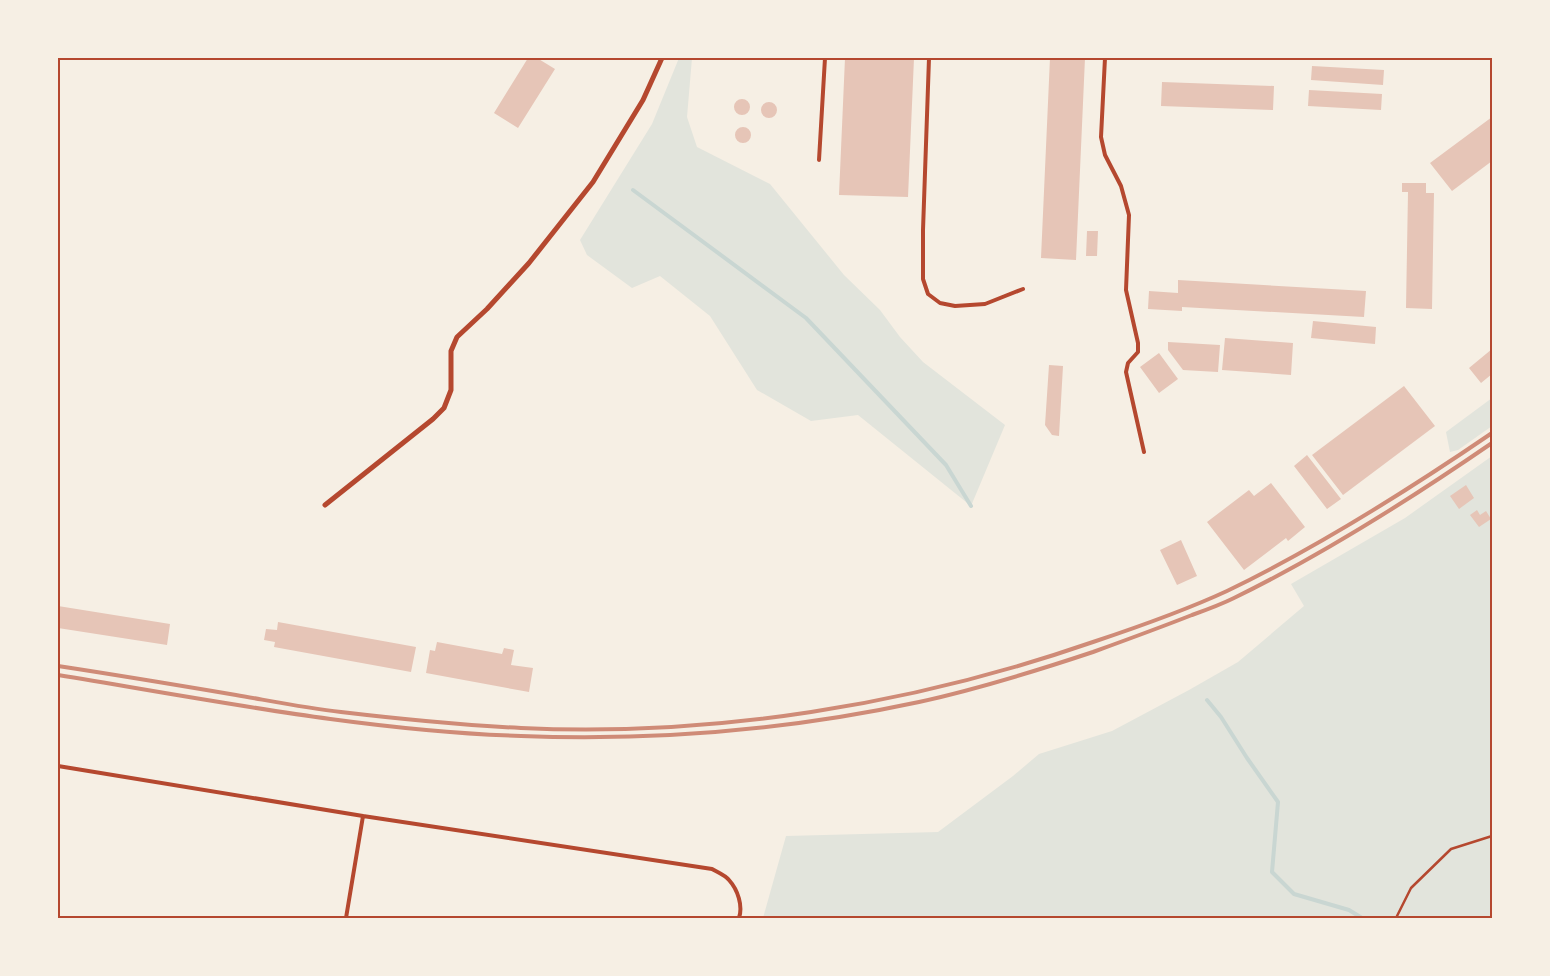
<svg xmlns="http://www.w3.org/2000/svg" width="1550" height="976" font-family="Rubik,sans-serif">
<style>
.green{fill:#e2e4dc}
.lines{fill:none;stroke-linecap:round;stroke-linejoin:round}
.stream{stroke:#c9d6d2;stroke-width:4}
.building{fill:#e6c5b7}
.path{stroke:#b5482f;stroke-width:2.5}
.service{stroke:#b5482f;stroke-width:4}
.minor{stroke:#b5482f;stroke-width:5}
.rail{stroke:#cf8b77;stroke-width:4}
.neatline{fill:none;stroke:#b5482f;stroke-width:2}
</style>
<rect width="100%" height="100%" fill="#f6efe4"/>
<!-- green -->
<path class="green" d="M 679,58 L 692,58 L 687,117 L 697,147 L 770,184 L 844,275 L 880,310 L 900,337 L 923,362 L 1005,425 L 971,506 L 858,415 L 811,421 L 757,390 L 710,316 L 660,276 L 632,288 L 587,255 L 580,240 L 652,124 Z
M 1492,398 L 1492,426 L 1458,450 L 1450,452 L 1446,432 Z
M 1492,456 L 1492,918 L 763,918 L 786,836 L 938,832 L 1013,776 L 1039,754 L 1112,731 L 1189,690 L 1238,662 L 1304,606 L 1291,584 L 1405,518 Z"/>
<g class="lines">
<!-- stream -->
<path class="stream" d="M 633,190 L 806,318 L 946,465 L 971,506
M 1207,700 L 1221,717 L 1247,758 L 1278,802 L 1272,872 L 1294,894 L 1349,910 L 1362,918"/>
</g>
<!-- building -->
<path class="building" d="M 528,58 L 537,58 L 555,69 L 518,128 L 494,113 Z
M 845,58 L 914,58 L 908,197 L 839,195 Z
M 1050,58 L 1085,58 L 1076,260 L 1041,258 Z
M 1312,66 L 1384,70 L 1383,85 L 1311,80 Z
M 1162,82 L 1274,86 L 1273,110 L 1161,106 Z
M 1309,90 L 1382,94 L 1381,110 L 1308,106 Z
M734 107a8 8 0 1 1 16 0a8 8 0 1 1-16 0Z
M761 110a8 8 0 1 1 16 0a8 8 0 1 1-16 0Z
M 1492,117 L 1492,161 L 1452,191 L 1430,163 Z
M735 135a8 8 0 1 1 16 0a8 8 0 1 1-16 0Z
M 1402,183 L 1426,183 L 1426,193 L 1434,193 L 1432,309 L 1406,308 L 1408,192 L 1402,192 Z
M 1087,231 L 1098,231 L 1097,256 L 1086,256 Z
M 1178,280 L 1366,291 L 1364,317 L 1182,307 L 1182,311 L 1148,309 L 1149,291 L 1178,293 Z
M 1313,321 L 1376,327 L 1375,344 L 1311,338 Z
M 1225,338 L 1293,343 L 1291,375 L 1222,370 Z
M 1168,342 L 1220,345 L 1218,372 L 1183,370 L 1168,350 Z
M 1492,349 L 1492,374 L 1481,383 L 1469,368 Z
M 1159,353 L 1178,379 L 1159,393 L 1140,367 Z
M 1049,365 L 1063,366 L 1059,436 L 1052,435 L 1045,425 Z
M 1404,386 L 1435,426 L 1343,495 L 1312,455 Z
M 1307,455 L 1341,499 L 1327,509 L 1294,466 Z
M 1271,483 L 1305,527 L 1288,541 L 1286,538 L 1244,570 L 1207,522 L 1249,490 L 1254,496 Z
M 1466,485 L 1474,498 L 1459,509 L 1450,496 Z
M 1477,510 L 1480,515 L 1486,511 L 1491,519 L 1479,527 L 1470,515 Z
M 1181,540 L 1197,576 L 1177,585 L 1160,550 Z
M 58,606 L 170,624 L 167,645 L 58,628 Z
M 278,622 L 416,647 L 411,672 L 274,647 L 275,642 L 264,640 L 266,629 L 277,630 Z
M 437,642 L 502,654 L 504,648 L 514,650 L 511,665 L 533,668 L 529,692 L 426,673 L 430,650 L 435,651 Z"/>
<g class="lines">
<!-- path -->
<path class="path" d="M 1396,918 L 1411,888 L 1451,849 L 1492,836"/>
<!-- service -->
<path class="service" d="M 929,58 L 923,230 L 923,279 L 928,294 L 940,303 L 955,306 L 985,304 L 1023,289
M 1105,58 L 1101,137 L 1105,155 L 1121,186 L 1129,215 L 1126,290 L 1138,343 L 1138,352 L 1128,363 L 1126,372 L 1144,452
M 819,160 L 825,58
M 58,766 L 363,816 L 712,869 C 717,872 725,875 729,880 C 738,890 743,906 739,918
M 346,918 L 363,816"/>
<!-- minor -->
<path class="minor" d="M 325,505 L 433,419 L 444,408 L 451,390 L 451,351 L 457,337 L 487,309 L 529,263 L 593,182 L 643,100 L 662,58"/>
<!-- rail -->
<path class="rail" d="M 58,666 C 117,675 177,685 236,695 C 271,701 306,708 341,712 C 400,719 461,725 521,728 C 714,737 911,705 1093,642 C 1138,627 1184,611 1227,591 C 1320,546 1407,491 1492,433
M 58,675 C 211,700 365,731 521,736 C 654,741 789,730 919,702 C 978,689 1036,671 1093,652 C 1126,640 1159,628 1192,615 C 1206,610 1220,605 1234,598 C 1324,554 1409,500 1492,443"/>
</g>
<!-- border -->
<rect width="1550" height="976" fill="none" stroke="#f6efe4" stroke-width="118"/>
<rect x="59" y="59" width="1432" height="858" class="neatline"/>
</svg>
